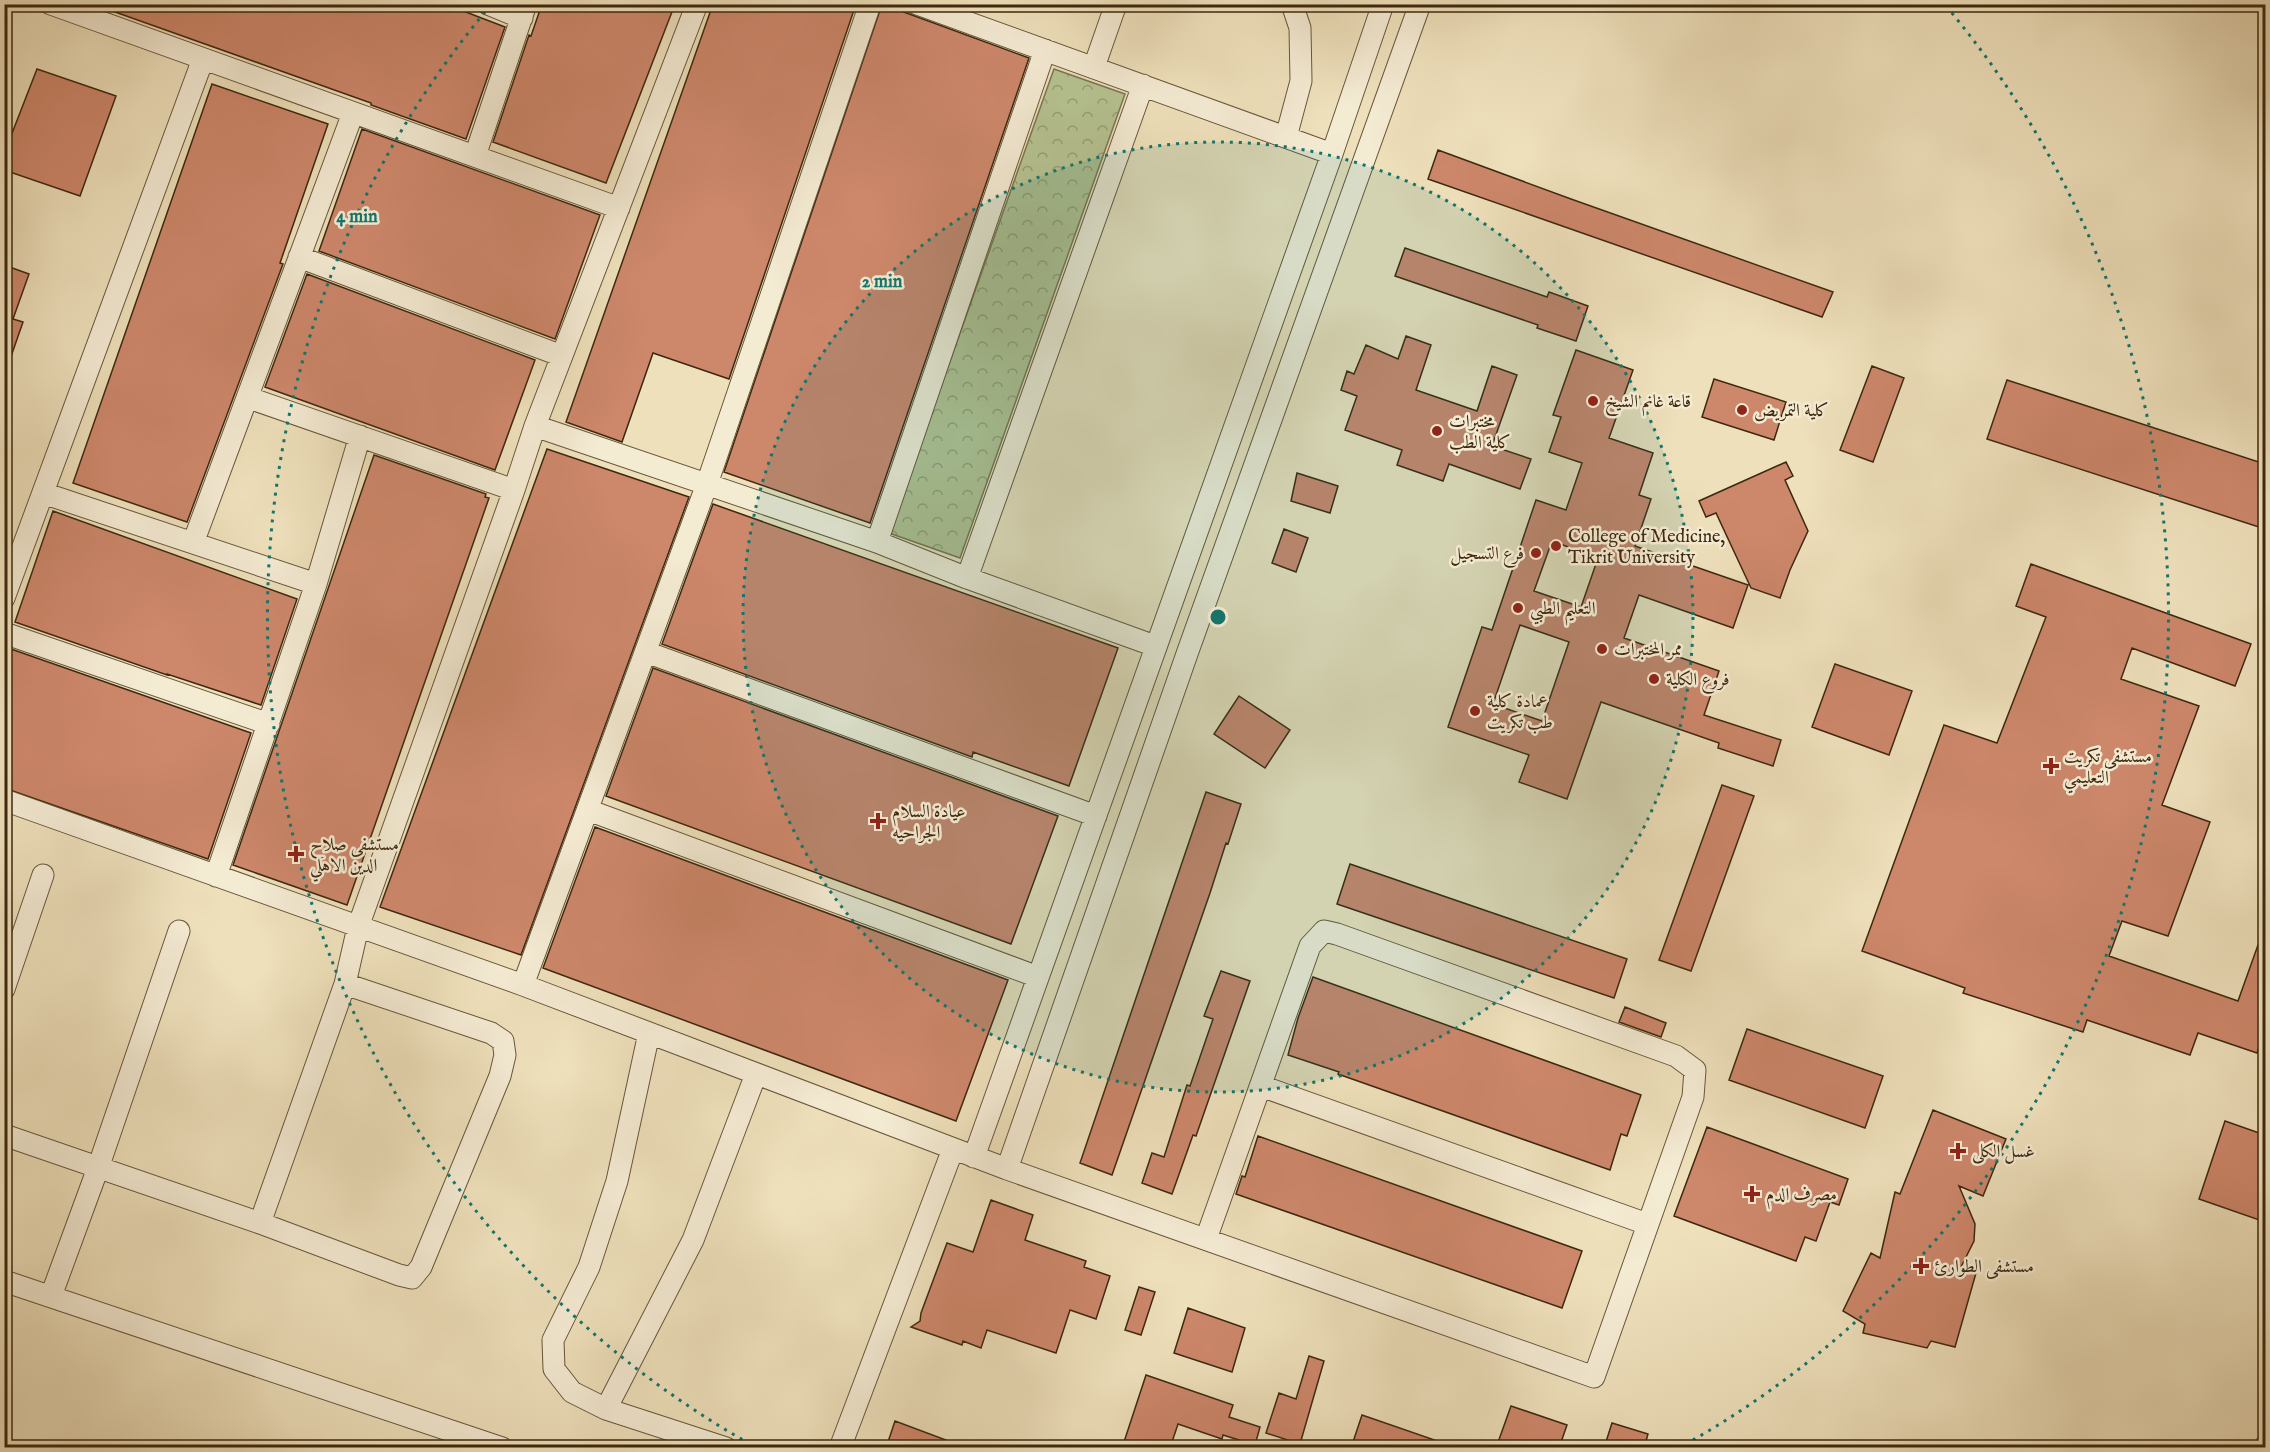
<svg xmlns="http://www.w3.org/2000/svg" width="2270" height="1452" font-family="'IM FELL English',Amiri,serif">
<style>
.forest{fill:url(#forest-crowns);stroke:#7a7650;stroke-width:1.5}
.building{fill:#cd876b;stroke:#3d280f;stroke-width:1.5;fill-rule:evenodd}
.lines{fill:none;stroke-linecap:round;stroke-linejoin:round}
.minor-casing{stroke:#69563a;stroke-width:23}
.minor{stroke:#f4ebd3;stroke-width:21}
.ring{fill:none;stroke:#0f766e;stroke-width:3;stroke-dasharray:3 6}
.poi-dot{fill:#8f2418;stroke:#f4ebd3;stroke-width:2}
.labels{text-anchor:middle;stroke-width:5;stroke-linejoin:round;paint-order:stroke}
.poi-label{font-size:18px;fill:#3d280f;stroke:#f4ebd3;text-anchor:start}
.centre{fill:#0f766e;stroke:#f4ebd3;stroke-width:3}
.ring-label{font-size:18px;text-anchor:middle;font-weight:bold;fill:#0f766e;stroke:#f4ebd3;stroke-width:5;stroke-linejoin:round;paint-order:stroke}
</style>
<defs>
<pattern id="forest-crowns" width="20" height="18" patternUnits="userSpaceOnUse" patternTransform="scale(1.5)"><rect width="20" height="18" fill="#b6c392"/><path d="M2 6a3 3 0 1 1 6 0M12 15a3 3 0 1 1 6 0" fill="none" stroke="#959e76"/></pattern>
</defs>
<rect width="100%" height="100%" fill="#eee0bb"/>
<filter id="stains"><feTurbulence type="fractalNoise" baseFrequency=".00333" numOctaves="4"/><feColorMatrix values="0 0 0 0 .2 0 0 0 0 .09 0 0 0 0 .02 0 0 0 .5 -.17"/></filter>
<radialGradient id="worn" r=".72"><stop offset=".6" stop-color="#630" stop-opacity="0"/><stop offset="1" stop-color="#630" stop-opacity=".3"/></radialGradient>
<!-- forest -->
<path class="forest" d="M 1054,69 L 1125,94 L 960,558 L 889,533 Z"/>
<!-- building -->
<path class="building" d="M 102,4 L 445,4 L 505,27 L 466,139 L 371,105 L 371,103 L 101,7 Z
M 542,4 L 675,4 L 606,183 L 493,142 L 529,35 L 531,36 Z
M 713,4 L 856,4 L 729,379 L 653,353 L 622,442 L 566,422 Z
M 882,4 L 1029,58 L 870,523 L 724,472 Z
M 37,69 L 116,96 L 80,196 L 4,170 L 4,154 Z
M 212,84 L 328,124 L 280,263 L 283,264 L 187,522 L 73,483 Z
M 362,129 L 600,215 L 555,339 L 319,251 Z
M 1438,150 L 1571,199 L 1833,292 L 1822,317 L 1428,179 Z
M 1405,248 L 1547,297 L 1549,292 L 1588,306 L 1576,341 L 1537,328 L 1538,325 L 1395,276 Z
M 4,265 L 29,274 L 13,319 L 23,322 L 7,368 L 4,368 Z
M 307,274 L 535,360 L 495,470 L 265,387 Z
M 1406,336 L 1431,345 L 1416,390 L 1477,411 L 1492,366 L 1517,375 L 1492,446 L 1531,459 L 1520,489 L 1449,464 L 1443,481 L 1397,465 L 1402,450 L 1345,430 L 1357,396 L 1341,390 L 1347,371 L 1354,374 L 1366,345 L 1398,359 Z
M 1576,350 L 1633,370 L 1609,438 L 1653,453 L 1639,495 L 1651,499 L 1635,546 L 1748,585 L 1733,628 L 1639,595 L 1624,638 L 1719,671 L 1704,715 L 1781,740 L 1773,766 L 1718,748 L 1719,743 L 1601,702 L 1567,799 L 1519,782 L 1529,755 L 1448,727 L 1482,627 L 1492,630 L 1536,500 L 1566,510 L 1582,463 L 1549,452 L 1561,417 L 1553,415 ZM 1552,541 L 1598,558 L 1581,607 L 1534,591 ZM 1520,625 L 1569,642 L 1542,721 L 1493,704 Z
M 1872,366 L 1904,378 L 1873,462 L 1840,450 Z
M 1714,379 L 1786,402 L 1774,440 L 1702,417 Z
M 2007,380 L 2265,464 L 2265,529 L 1987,439 Z
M 547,449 L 689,497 L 521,955 L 380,907 Z
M 374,455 L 486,494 L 485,497 L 489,498 L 347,905 L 233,865 Z
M 1786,462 L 1793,476 L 1785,480 L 1808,531 L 1790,570 L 1780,598 L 1751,588 L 1716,513 L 1706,517 L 1699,501 Z
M 1297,473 L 1338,486 L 1330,513 L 1291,501 Z
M 713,504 L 1118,648 L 1069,786 L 973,752 L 972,757 L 662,644 Z
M 53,511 L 297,599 L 261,705 L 167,674 L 167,675 L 15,622 Z
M 1284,529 L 1308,538 L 1296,572 L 1272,563 Z
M 2031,564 L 2251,644 L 2235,686 L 2132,648 L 2121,679 L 2199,706 L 2162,805 L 2210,822 L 2168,936 L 2122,921 L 2109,956 L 2238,1001 L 2263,931 L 2265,932 L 2265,1029 L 2257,1053 L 2198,1033 L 2190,1055 L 2087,1020 L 2083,1032 L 1963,993 L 1965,988 L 1862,951 L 1944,725 L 1997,743 L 2046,617 L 2016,606 Z
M 11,649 L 251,733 L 208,859 L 4,788 L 4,666 Z
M 1835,664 L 1912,691 L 1889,755 L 1812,727 Z
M 653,668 L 1058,816 L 1011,944 L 606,796 Z
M 1239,696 L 1290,730 L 1265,768 L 1214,734 Z
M 1722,785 L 1754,796 L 1691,971 L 1659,960 Z
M 1206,792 L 1241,804 L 1228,844 L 1226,843 L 1210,893 L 1112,1175 L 1080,1163 Z
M 595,827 L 1008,980 L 956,1121 L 543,968 Z
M 1350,864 L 1627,959 L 1614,998 L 1337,904 Z
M 1221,971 L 1250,981 L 1196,1136 L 1193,1135 L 1172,1194 L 1142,1183 L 1152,1153 L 1164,1157 L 1187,1085 L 1190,1086 L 1213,1019 L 1204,1016 Z
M 1313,977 L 1641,1095 L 1627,1136 L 1621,1134 L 1610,1170 L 1338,1074 L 1339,1072 L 1288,1055 L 1298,1018 Z
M 1625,1007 L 1666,1023 L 1661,1037 L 1619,1022 Z
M 1747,1029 L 1883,1076 L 1865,1128 L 1729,1080 Z
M 1933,1110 L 2006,1139 L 1983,1196 L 1959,1186 L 1975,1224 L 1974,1241 L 1960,1269 L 1976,1273 L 1955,1347 L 1931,1341 L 1927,1348 L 1863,1333 L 1865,1324 L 1843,1311 L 1871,1253 L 1880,1258 L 1895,1192 L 1900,1194 Z
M 2225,1121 L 2265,1135 L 2265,1222 L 2199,1199 Z
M 1707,1127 L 1848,1179 L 1839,1205 L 1830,1202 L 1816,1241 L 1805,1237 L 1796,1261 L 1674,1216 Z
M 1258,1136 L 1582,1251 L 1562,1308 L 1236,1194 L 1242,1176 L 1245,1177 Z
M 991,1200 L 1033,1215 L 1025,1240 L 1086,1261 L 1084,1267 L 1110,1276 L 1096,1319 L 1070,1310 L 1056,1353 L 987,1330 L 981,1348 L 963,1341 L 962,1345 L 911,1327 L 920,1321 L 921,1313 L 947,1243 L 973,1252 Z
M 1139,1287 L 1155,1292 L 1141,1335 L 1125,1330 Z
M 1188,1308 L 1245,1328 L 1232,1372 L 1174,1353 Z
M 1309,1356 L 1324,1361 L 1300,1444 L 1266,1433 L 1279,1393 L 1296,1399 Z
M 1146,1375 L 1233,1405 L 1229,1417 L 1260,1427 L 1255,1445 L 1223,1435 L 1222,1439 L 1178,1424 L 1170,1448 L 1122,1448 Z
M 1511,1406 L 1567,1425 L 1559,1448 L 1496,1448 Z
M 1362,1415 L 1449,1445 L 1449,1448 L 1351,1448 Z
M 895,1421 L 962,1446 L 962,1448 L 886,1448 Z
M 1612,1423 L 1648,1434 L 1644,1448 L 1604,1448 Z"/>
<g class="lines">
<defs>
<path id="minor" d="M 51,4 L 619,208
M 488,4 L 522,18
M 697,4 L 535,426 L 877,542 L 967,578 L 1155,646
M 917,4 L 1332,154
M 1094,67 L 1116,4
M 1286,137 L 1301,81 L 1300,28 L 1292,4
M 475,156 L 526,4
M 299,257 L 562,356
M 249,398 L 514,490
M 43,493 L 316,584
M 877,542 L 1045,50
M 193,543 L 353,113
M 967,578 L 1143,85
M 4,598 L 203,59
M 4,633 L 269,724
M 646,652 L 1096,816
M 4,800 L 523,985 L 1007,1169 L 1594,1377 L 1693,1097 L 1695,1070 L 1676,1056 L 1337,934 L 1324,931 L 1310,946 L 1206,1239
M 588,810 L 1038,977
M 216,876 L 316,584 L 360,436
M 523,985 L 707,484 L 870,4
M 4,989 L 43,875
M 649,1033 L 617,1181 L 589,1267 L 553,1340 L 554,1369 L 572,1392 L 606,1409 L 726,1448
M 1261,1086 L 1647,1224
M 4,1135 L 260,1223 L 345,984 L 358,927 L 514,490 L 535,426
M 974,1157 L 1332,154 L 1383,4
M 1007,1169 L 1188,651 L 1420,4
M 260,1223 L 399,1275 L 412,1278 L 421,1267 L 500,1076 L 505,1055 L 503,1041 L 491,1033 L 345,984
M 4,1281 L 502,1448
M 51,1296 L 98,1168 L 179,931
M 606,1409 L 693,1240 L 756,1074
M 840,1448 L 953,1149
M 2265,1448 L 2266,1445"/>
</defs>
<!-- minor casing -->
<use href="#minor" class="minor-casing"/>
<!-- minor -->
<use href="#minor" class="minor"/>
</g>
<!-- distance rings -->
<circle cx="1218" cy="617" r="475" fill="#0f766e" fill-opacity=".12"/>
<g class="ring">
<circle cx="1218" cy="617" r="475"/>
<path d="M750 1444A950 950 0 0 1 490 6M1946 6A950 950 0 0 1 1686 1444"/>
</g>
<!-- markers -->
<g class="poi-dot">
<circle cx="1593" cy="401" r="6"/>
<circle cx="1742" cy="410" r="6"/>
<circle cx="1437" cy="431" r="6"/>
<circle cx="1556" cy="546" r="6"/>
<circle cx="1536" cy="553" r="6"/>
<circle cx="1518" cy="608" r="6"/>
<circle cx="1602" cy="649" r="6"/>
<circle cx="1654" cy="679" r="6"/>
<circle cx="1475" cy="711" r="6"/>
<path d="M2048 757h6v6h6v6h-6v6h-6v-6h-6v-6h6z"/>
<path d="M875 812h6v6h6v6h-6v6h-6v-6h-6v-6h6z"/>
<path d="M293 845h6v6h6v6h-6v6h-6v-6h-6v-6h6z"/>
<path d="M1955 1142h6v6h6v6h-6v6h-6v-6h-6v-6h6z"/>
<path d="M1749 1185h6v6h6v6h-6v6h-6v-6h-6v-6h6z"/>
<path d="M1918 1257h6v6h6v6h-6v6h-6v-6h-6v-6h6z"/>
</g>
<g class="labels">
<!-- poi labels -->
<g class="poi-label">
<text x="1605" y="407">قاعة غانم الشيخ</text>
<text x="1754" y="416">كلية التمريض</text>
<text x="1449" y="427">مختبرات<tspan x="1449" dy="21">كلية الطب</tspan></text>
<text x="1568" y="542">College of Medicine,<tspan x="1568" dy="21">Tikrit University</tspan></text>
<text x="1524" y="559" text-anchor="end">فرع التسجيل</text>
<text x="1530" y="614">التعليم الطبي</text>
<text x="1614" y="655">ممر المختبرات</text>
<text x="1666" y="685">فروع الكلية</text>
<text x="1487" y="707">عمادة كلية<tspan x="1487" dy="21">طب تكريت</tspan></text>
<text x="2064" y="762">مستشفى تكريت<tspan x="2064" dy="21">التعليمي</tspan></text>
<text x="892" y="817">عيادة السلام<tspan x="892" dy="21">الجراحيه</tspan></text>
<text x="310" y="850">مستشفى صلاح<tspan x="310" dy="21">الدين الاهلي</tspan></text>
<text x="1972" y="1157">غسل الكلى</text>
<text x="1766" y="1200">مصرف الدم</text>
<text x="1934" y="1272">مستشفى الطوارئ</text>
</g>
</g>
<circle cx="1218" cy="617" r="9" class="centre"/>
<g class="ring-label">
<text x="357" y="222">4 min</text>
<text x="882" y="287">2 min</text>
</g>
<!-- margin -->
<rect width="2270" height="1452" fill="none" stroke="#eee0bb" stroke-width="24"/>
<rect x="6" y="6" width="2258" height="1440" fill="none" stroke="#3d280f" stroke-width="3"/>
<rect x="12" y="12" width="2246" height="1428" fill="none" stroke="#3d280f" stroke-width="1.5"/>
<rect width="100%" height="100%" filter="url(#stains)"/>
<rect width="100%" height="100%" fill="url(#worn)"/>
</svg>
